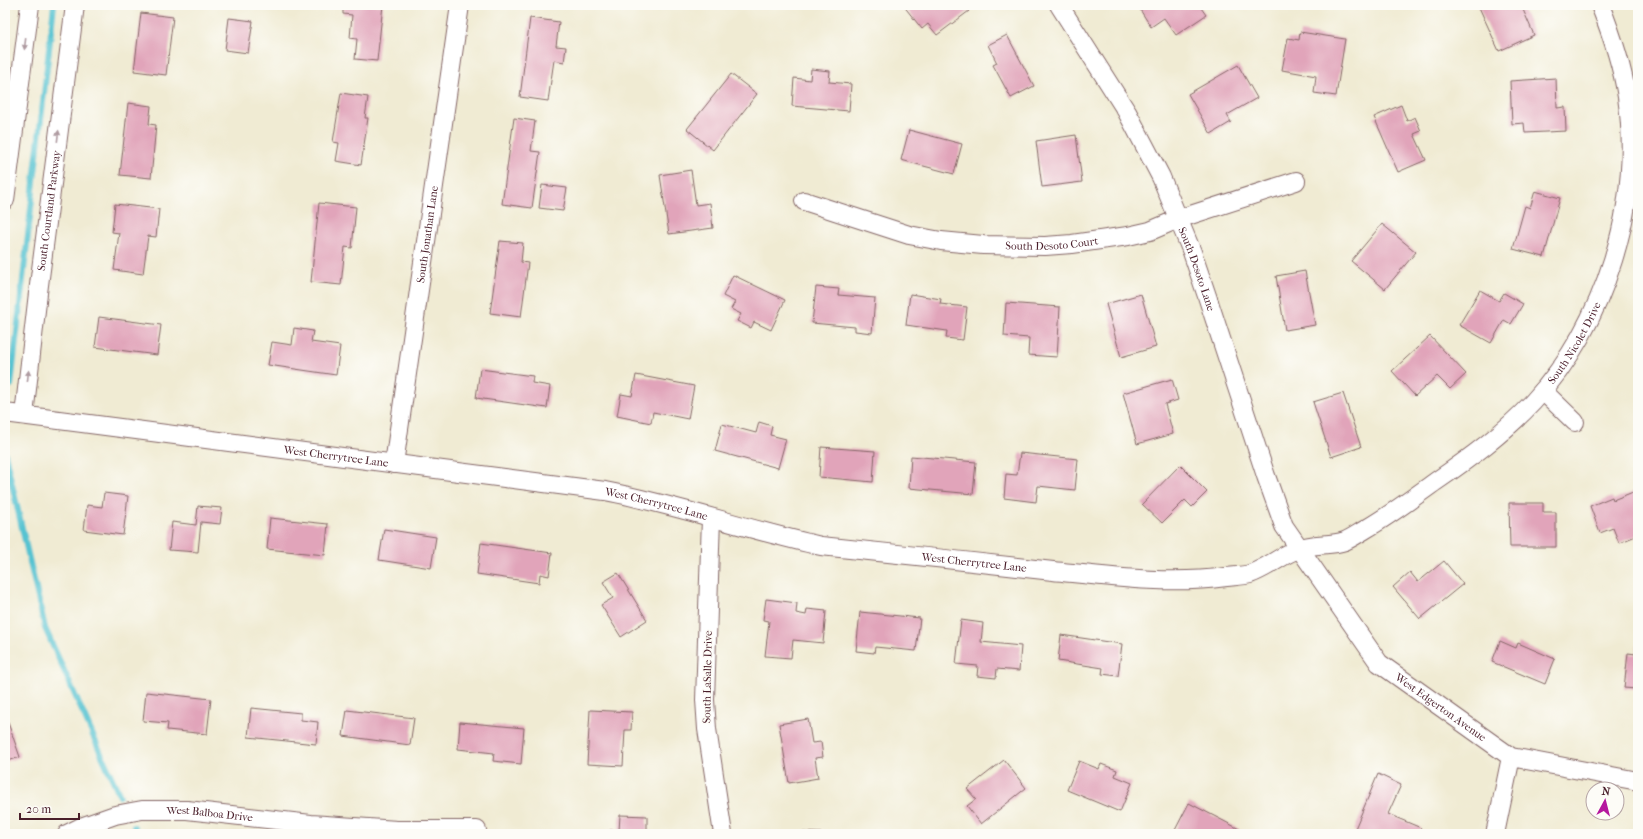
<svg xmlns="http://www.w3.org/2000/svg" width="1643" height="839" font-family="'IM FELL French Canon',serif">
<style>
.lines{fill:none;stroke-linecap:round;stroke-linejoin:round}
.stream{stroke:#57c3d1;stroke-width:6}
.building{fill:#e1a4ba}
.minor-casing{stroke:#846666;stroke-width:20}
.minor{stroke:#fff;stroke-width:18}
.oneway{fill:#ae9aa0}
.labels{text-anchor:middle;stroke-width:3;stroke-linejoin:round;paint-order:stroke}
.street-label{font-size:11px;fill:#4a1f2b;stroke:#fdfcf7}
</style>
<rect width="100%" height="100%" fill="#fdfcf7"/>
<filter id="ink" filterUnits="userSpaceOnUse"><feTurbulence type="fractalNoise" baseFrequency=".025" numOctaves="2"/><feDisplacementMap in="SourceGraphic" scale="8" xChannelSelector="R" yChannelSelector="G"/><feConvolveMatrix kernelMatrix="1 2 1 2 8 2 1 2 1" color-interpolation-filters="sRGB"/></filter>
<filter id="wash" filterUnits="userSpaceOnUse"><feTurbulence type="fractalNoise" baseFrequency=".012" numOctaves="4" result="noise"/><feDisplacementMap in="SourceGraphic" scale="16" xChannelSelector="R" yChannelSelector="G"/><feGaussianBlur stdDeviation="0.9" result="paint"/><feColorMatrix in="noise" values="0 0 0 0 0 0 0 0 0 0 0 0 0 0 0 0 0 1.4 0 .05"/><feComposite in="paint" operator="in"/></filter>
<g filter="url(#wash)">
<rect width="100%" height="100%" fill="#f0ebd3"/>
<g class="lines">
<!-- stream -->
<path class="stream" d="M 11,385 L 54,5
M 5,454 L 45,628 L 120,796
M 134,827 L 137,834"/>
</g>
<g id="blocks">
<!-- building -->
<path class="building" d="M 343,5 L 383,5 L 377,61 L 355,59 L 357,39 L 350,38 L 352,15 L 343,14 Z
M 903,5 L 964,5 L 969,11 L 937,35 L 928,24 L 922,29 Z
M 1144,5 L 1199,5 L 1206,15 L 1176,35 L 1164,18 L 1151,27 L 1139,8 Z
M 1478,5 L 1521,5 L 1534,35 L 1499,51 Z
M 141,13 L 173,17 L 166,75 L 134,71 Z
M 229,18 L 253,21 L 248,53 L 225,50 Z
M 530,18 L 559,22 L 556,46 L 566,47 L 564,62 L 554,60 L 548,101 L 520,97 Z
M 1300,32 L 1345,39 L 1336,96 L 1314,93 L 1316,76 L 1282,70 L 1288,38 L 1299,40 Z
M 1007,35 L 1034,86 L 1011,98 L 993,65 L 997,63 L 988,45 Z
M 1238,65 L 1257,98 L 1227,115 L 1231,122 L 1211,134 L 1188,94 Z
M 811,69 L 830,71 L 829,82 L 851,84 L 849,111 L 792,106 L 794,78 L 810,80 Z
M 731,74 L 757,94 L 713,150 L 687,129 Z
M 1556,78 L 1557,108 L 1565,107 L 1566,131 L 1525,133 L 1524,123 L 1512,124 L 1510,81 Z
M 341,93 L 368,97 L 365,118 L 368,118 L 361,165 L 336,161 L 339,143 L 333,142 Z
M 128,103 L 151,106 L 149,124 L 156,125 L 151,178 L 120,175 Z
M 1401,105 L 1407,121 L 1415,117 L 1421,131 L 1414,134 L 1426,160 L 1398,172 L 1374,117 Z
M 514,118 L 535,121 L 531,151 L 540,152 L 532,208 L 502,204 Z
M 909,130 L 962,144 L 954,174 L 901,160 Z
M 1076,135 L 1082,182 L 1042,187 L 1036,141 Z
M 691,170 L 696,205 L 710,203 L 713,228 L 669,234 L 660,175 Z
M 542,185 L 567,188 L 563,211 L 539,208 Z
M 1535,191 L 1560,198 L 1544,257 L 1513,249 L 1525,206 L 1530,208 Z
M 319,203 L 356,207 L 352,248 L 345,247 L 341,285 L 311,282 Z
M 115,204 L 159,209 L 156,237 L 148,236 L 143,274 L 114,270 L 119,233 L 112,232 Z
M 1382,224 L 1416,252 L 1385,289 L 1351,261 Z
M 500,241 L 523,243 L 521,262 L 528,263 L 521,317 L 490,313 Z
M 1305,271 L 1315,325 L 1285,330 L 1276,276 Z
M 733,275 L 785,300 L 771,330 L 754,322 L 751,328 L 737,321 L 741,314 L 731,309 L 735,302 L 723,296 Z
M 816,287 L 839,289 L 838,295 L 875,298 L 872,333 L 855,331 L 855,327 L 812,323 Z
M 1480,290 L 1499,301 L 1504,293 L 1523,304 L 1511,324 L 1504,320 L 1491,343 L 1459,325 Z
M 910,294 L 941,299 L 940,304 L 967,307 L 963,340 L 946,338 L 947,331 L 906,325 Z
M 1141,294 L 1156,347 L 1121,357 L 1106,304 Z
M 1006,303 L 1060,307 L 1057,357 L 1028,355 L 1029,338 L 1004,336 Z
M 99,317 L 161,325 L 157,355 L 95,347 Z
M 294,328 L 313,331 L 311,342 L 340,346 L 336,375 L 268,365 L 272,342 L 292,345 Z
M 1430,336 L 1466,374 L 1450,389 L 1437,376 L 1415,396 L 1392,371 Z
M 480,369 L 533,376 L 532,383 L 550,386 L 547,408 L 476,398 Z
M 636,375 L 694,386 L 688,419 L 653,412 L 651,423 L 617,416 L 621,394 L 632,396 Z
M 1172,379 L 1178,400 L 1165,404 L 1173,434 L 1137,444 L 1123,393 Z
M 1343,393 L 1361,447 L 1331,457 L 1313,402 Z
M 759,422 L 772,426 L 770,435 L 786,439 L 778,468 L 715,451 L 722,424 L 756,433 Z
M 821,447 L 875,451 L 873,482 L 819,477 Z
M 1020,453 L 1078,459 L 1075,490 L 1038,486 L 1036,502 L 1004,498 L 1006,474 L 1017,475 Z
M 911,456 L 976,462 L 973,494 L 909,488 Z
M 1180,465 L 1207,492 L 1192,507 L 1185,500 L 1162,523 L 1142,504 Z
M 1638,490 L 1638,535 L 1619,543 L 1613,528 L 1600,533 L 1590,506 L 1612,497 L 1613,500 Z
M 104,493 L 128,496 L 123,535 L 84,530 L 87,505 L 102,507 Z
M 1509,503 L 1543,503 L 1543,512 L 1556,512 L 1556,547 L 1510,547 Z
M 198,506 L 222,508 L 220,524 L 201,522 L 198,552 L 169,550 L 172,522 L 196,525 Z
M 270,518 L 328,524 L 325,555 L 267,549 Z
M 384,529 L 436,537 L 431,568 L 379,560 Z
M 481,543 L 552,553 L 549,576 L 540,574 L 539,583 L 477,574 Z
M 1444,561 L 1463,584 L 1420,619 L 1393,587 L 1410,572 L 1418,582 Z
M 618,573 L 647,620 L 621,637 L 601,605 L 613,598 L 603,582 Z
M 766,599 L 797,603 L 796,613 L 806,615 L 807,609 L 826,611 L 823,643 L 793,640 L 791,658 L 765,656 L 769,621 L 763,620 Z
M 860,612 L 920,618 L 916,651 L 875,647 L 874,653 L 856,651 Z
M 961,620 L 983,623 L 981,642 L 1021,646 L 1019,671 L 997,669 L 996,678 L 977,676 L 978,666 L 956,664 Z
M 1061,635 L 1122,644 L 1118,676 L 1102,674 L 1103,668 L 1058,661 Z
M 1500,641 L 1516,648 L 1518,643 L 1555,659 L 1545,684 L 1492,662 Z
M 1637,645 L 1638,645 L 1638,697 L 1635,696 L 1636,689 L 1624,688 L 1628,653 L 1636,654 Z
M 146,692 L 211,699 L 207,734 L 167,730 L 168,723 L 143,721 Z
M 251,708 L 301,713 L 301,720 L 318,722 L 316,744 L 248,737 Z
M 347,710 L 414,718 L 410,745 L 343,736 Z
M 590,710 L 632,712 L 631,730 L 625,730 L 623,766 L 587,764 Z
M 5,714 L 20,757 L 5,762 Z
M 808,719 L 812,743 L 821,742 L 823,757 L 815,758 L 818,778 L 789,783 L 779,724 Z
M 460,722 L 524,728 L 521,764 L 493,761 L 494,753 L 458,749 Z
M 1004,760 L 1026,788 L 981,824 L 967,806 L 976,799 L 967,789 Z
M 1079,761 L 1099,769 L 1101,764 L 1117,770 L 1115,776 L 1132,783 L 1120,812 L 1067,790 Z
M 1378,774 L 1401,785 L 1388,814 L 1421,828 L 1418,834 L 1360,834 L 1354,831 Z
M 1189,803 L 1243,831 L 1242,834 L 1173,834 Z
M 620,815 L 647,816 L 647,834 L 609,834 L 610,830 L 619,831 Z
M 800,832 L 821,833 L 821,834 L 800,834 Z"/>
</g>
</g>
<g filter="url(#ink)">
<use href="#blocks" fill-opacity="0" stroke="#846666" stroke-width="1"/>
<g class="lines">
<defs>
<g id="minor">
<path id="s1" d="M 1059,5 L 1127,112 L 1161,177 L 1192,252 L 1207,296 L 1266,476 L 1284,526 L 1379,663 L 1511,757 L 1638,781"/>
<path d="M 5,200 L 30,5"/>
<path id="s2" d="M 804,201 L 909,235 L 941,241 L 983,245 L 1045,246 L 1072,244 L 1128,236 L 1150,231 L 1178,219 L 1296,181"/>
<path d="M 1543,391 L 1575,422"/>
<path id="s3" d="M 5,413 L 605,491 C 678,505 748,530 821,546 C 898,554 976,562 1053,571 C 1111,577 1169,585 1226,577 C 1234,576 1243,576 1250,574 C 1267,568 1282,555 1298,549 C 1313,543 1331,546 1345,541 C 1352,538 1359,533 1366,529 C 1390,515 1413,498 1435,482 C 1470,458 1504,433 1533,402 C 1605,324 1643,203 1627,97 C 1622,65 1612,35 1600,5"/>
<path id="s4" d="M 24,415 L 38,293 L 75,5"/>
<path id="s5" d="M 394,464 L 460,5"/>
<path d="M 711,518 L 705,700 L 707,729 L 723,834"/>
<path id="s6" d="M 67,834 L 81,827 L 115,815 L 142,810 L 187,810 L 311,824 L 397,830 L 477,830"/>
<path d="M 1495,834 L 1511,757"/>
</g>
</defs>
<!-- minor casing -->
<use href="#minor" class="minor-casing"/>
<!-- minor -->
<use href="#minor" class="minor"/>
</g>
<!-- one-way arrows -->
<defs><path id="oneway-solid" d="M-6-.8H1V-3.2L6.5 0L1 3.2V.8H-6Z"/></defs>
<g class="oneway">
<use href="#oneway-solid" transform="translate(25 44) rotate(97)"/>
<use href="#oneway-solid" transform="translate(58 136) rotate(-83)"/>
<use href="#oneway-solid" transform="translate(28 376) rotate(-84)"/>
</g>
</g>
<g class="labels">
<!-- street labels -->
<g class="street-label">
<text dy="4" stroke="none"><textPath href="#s4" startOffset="206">South Courtland Parkway</textPath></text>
<text dy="4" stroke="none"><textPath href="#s5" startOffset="232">South Jonathan Lane</textPath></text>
<text dy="4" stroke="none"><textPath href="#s2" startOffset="254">South Desoto Court</textPath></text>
<text dy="4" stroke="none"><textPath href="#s1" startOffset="299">South Desoto Lane</textPath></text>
<text dy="4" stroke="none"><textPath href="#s3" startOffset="1668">South Nicolet Drive</textPath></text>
<text dy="4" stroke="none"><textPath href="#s3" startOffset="334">West Cherrytree Lane</textPath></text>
<text dy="4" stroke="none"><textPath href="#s3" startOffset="658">West Cherrytree Lane</textPath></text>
<text dy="4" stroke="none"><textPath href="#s3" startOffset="982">West Cherrytree Lane</textPath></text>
<text transform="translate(707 677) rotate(-89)" y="4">South LaSalle Drive</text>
<text dy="4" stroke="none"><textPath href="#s1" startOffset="813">West Edgerton Avenue</textPath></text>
<text dy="4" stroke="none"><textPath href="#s6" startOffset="147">West Balboa Drive</textPath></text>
</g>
</g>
<!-- margin -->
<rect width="1643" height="839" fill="none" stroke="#fdfcf7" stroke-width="20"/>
<!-- north arrow -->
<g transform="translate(1605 801) rotate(7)"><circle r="19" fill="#fdfcf7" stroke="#b5a4a5"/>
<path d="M0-3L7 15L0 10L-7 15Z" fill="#b5179e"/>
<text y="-6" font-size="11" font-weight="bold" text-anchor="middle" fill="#4a1f2b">N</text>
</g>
<!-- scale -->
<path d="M20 813v6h59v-6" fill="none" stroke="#4a1f2b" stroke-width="2"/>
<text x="26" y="813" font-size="12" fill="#4a1f2b" stroke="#fdfcf7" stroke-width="3" paint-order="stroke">20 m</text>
</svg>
